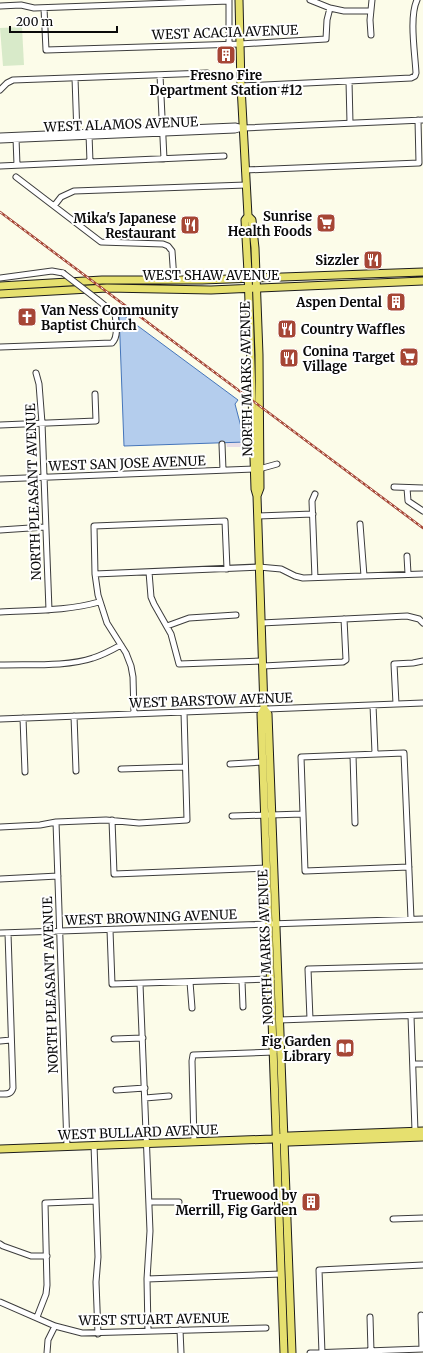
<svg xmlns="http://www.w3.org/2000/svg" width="423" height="1353" font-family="Merriweather,serif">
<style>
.industrial{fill:#e8dee7}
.pitch{fill:#d8eac9}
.water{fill:#b4cded;stroke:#4575ba}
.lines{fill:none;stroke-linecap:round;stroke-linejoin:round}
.minor-casing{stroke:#3d3d3d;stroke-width:7}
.major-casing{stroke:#1b1b1b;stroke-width:9}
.minor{stroke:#fff;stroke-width:5}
.major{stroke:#e6e06f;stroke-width:7}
.rail-casing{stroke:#a64635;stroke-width:2.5}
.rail{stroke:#fff;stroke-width:1;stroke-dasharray:3;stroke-linecap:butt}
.minor-bridge-casing{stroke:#3d3d3d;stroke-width:7;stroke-linecap:butt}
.minor-bridge{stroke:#fff;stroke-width:5}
.labels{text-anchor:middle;stroke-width:4;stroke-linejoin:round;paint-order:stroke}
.street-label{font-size:13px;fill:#0a0a0a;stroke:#fff}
.poi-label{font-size:13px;font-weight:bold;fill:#0a0a0a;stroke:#fff;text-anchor:end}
</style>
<rect width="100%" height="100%" fill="#fcfce9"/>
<!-- industrial -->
<path class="industrial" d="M 226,442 L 245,442 L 246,447 L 227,447 Z"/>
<!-- pitch -->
<path class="pitch" d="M 22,27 L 24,65 L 3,66 L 0,28 Z"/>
<!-- water -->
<path class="water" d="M 119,312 L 238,400 L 235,404 L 245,442 L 124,446 Z"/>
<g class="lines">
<defs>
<path id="minor" d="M 229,0 L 229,44
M 310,0 L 330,8 L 344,11 L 370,11
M 0,6 L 21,5 L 34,8 L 229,1
M 44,8 L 46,50 L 240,44 L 326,39 L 327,20 L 330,8
M 371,35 L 370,20 L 372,0
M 160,75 L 164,159
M 75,78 L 77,135
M 349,81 L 350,123
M 241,86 L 411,78 L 415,76 L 416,73 C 415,53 409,17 417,0
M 0,90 L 7,83 L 13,80 L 207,73
M 89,134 L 90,162
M 0,136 L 235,126 L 243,128 L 423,120
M 16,138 L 17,165
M 0,140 L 235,130 L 242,128
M 0,166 L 224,156
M 245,170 L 419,163 L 418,120
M 16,177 L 101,242 L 163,244 L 168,246 L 172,251 L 174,280
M 54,206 L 61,197 L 74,191 L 246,185
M 0,278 L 52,271 L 63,273
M 0,347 L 112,343 C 119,337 116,322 115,314 L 98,300
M 36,373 L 39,384 L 42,423 L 49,610
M 0,425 L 96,421 L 95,394
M 222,444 L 223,470
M 259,469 L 277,464
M 0,479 L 254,469
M 394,487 L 423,488
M 407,488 L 408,501 L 423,511
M 315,494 L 312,501 L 315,578
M 258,516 L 313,514
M 360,524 L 364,576
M 0,530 L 45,527
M 407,556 L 408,574
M 149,572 L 151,597 L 154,604 L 171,634 L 179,664 L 262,661
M 95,574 L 259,567 L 281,569 L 295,576 L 303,578 L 423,574
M 0,612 C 33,610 67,611 99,602
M 261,623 L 407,616 L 419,619 L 423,623
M 167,626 L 189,618 L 236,615
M 0,665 C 28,664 67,667 93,658 C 103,655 112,650 121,645
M 263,666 L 343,662 L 346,660 L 344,619
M 396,704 L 394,664 L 413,663 L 423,661
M 373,705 L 375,753
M 134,714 L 133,677 L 131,666 L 126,653 L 107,623 L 98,595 L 95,574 L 94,526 L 225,521 L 227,569
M 74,716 L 76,771
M 23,718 L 25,772
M 0,719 L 423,703
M 353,755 L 355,823
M 230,764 L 263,762
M 121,769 L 185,767
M 232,816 L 303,814
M 112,820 L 114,874 L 267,868
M 56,822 L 67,1147
M 0,827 L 40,825 L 56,822 L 106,820 L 139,823 L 187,820 L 184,712
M 409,867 L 305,871 L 301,757 L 404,753 L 411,919
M 0,879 L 58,876
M 110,930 L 112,984 L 272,979
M 0,933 L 423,919
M 242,981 L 243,1007
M 190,982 L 192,1008
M 140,984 L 150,1231 L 147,1279 L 148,1331
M 411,1016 L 415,1131
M 310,1019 L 308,969 L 423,966
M 279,1020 L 423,1015
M 114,1039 L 143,1038
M 0,1041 L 11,1040
M 413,1064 L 423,1064
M 116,1090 L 145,1088
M 0,1094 C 6,1094 11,1095 13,1088 L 8,933
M 145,1098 L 169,1096
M 194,1142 L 192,1061 L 193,1055 L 274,1052
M 94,1145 L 98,1257 L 96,1282 L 98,1334
M 149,1202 L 179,1202
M 393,1219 L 423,1218
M 0,1244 L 3,1246 L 31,1256 L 47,1256
M 147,1279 L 281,1274
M 0,1302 L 55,1326 L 82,1333 L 266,1328
M 421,1315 L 422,1349
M 37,1317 L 46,1294 L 47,1285 L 45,1203 L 96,1201
M 370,1317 L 371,1351
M 180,1330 L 181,1353
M 47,1353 L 48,1340 L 55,1326
M 310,1353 L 423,1349
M 322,1353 L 319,1270 L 423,1265"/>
<path id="major" d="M 239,0 L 241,86 L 248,216 L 245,220 L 248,272 L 255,489 L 257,496
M 248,216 L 252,220 L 255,248 L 259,355 L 260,488 L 257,496 L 264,709 L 261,714 L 284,1353
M 0,286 L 102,280 L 202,280 L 423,272
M 0,294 L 107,288 L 211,290 L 423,281
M 264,709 L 268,714 L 292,1353
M 281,1140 L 289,1142 L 423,1137
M 0,1149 L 272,1139 L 289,1136 L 423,1131"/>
</defs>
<!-- minor casing -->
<use href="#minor" class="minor-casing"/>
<!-- major casing -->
<use href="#major" class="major-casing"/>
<!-- minor -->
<use href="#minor" class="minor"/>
<!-- major -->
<use href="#major" class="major"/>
<defs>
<path id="rail" d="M 0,212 L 423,528"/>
</defs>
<!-- rail casing -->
<use href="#rail" class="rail-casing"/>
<!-- rail -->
<use href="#rail" class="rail"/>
<defs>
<path id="minor-bridge" d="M 63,273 L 98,300"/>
</defs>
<!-- minor-bridge casing -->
<use href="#minor-bridge" class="minor-bridge-casing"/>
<!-- minor-bridge -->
<use href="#minor-bridge" class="minor-bridge"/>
</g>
<!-- icons -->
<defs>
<symbol id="building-square" viewBox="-11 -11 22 22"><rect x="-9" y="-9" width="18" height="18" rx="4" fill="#a64635" stroke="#fff"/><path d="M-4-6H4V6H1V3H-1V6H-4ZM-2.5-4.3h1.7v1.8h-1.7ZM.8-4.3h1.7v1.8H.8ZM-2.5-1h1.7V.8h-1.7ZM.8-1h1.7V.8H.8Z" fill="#fff"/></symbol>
<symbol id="supermarket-square" viewBox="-11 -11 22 22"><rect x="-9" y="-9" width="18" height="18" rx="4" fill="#a64635" stroke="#fff"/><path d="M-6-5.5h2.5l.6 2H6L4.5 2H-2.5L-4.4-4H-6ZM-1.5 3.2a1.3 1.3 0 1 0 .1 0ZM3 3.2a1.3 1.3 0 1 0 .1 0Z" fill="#fff"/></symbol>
<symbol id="restaurant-square" viewBox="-11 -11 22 22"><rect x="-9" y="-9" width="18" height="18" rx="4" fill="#a64635" stroke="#fff"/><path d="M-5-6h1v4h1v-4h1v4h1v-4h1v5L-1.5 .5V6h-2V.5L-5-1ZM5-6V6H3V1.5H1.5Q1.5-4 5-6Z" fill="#fff"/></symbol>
<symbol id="church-square" viewBox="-11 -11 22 22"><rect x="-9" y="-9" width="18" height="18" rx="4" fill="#a64635" stroke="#fff"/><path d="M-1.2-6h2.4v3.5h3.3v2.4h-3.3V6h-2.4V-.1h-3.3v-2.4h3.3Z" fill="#fff"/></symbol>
<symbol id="library-square" viewBox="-11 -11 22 22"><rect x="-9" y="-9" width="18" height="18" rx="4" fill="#a64635" stroke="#fff"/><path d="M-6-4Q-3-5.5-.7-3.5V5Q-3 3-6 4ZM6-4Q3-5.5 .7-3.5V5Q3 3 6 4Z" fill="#fff"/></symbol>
</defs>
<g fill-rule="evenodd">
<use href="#building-square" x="215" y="44" width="22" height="22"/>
<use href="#supermarket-square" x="315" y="212" width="22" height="22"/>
<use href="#restaurant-square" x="179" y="214" width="22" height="22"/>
<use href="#restaurant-square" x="362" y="249" width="22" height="22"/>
<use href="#building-square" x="385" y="291" width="22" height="22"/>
<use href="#church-square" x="16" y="306" width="22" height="22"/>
<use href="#restaurant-square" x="276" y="318" width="22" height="22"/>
<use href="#supermarket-square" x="398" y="346" width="22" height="22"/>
<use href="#restaurant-square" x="278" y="347" width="22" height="22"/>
<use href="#library-square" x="334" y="1037" width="22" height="22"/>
<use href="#building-square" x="300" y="1191" width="22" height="22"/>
</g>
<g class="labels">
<!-- street labels -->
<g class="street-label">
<text transform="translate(225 32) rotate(-2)" y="5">WEST ACACIA AVENUE</text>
<text transform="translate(121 124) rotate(-2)" y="5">WEST ALAMOS AVENUE</text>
<text x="211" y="280">WEST SHAW AVENUE</text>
<text transform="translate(246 379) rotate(-91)" y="5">NORTH MARKS AVENUE</text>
<text transform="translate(127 463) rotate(-2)" y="5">WEST SAN JOSE AVENUE</text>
<text transform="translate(33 492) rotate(-92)" y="5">NORTH PLEASANT AVENUE</text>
<text transform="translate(211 700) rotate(-2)" y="5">WEST BARSTOW AVENUE</text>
<text transform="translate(151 917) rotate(-2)" y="5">WEST BROWNING AVENUE</text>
<text transform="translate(265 947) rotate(-92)" y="5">NORTH MARKS AVENUE</text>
<text transform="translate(50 985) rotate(-92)" y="5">NORTH PLEASANT AVENUE</text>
<text transform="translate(138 1132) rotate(-2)" y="5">WEST BULLARD AVENUE</text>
<text transform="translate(154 1319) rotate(-1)" y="5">WEST STUART AVENUE</text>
</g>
<!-- poi labels -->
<g class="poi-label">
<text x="226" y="80" text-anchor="middle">Fresno Fire<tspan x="226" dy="15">Department Station #12</tspan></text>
<text x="312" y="221">Sunrise<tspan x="312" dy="15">Health Foods</tspan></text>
<text x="176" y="223">Mika's Japanese<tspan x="176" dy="15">Restaurant</tspan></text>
<text x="359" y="265">Sizzler</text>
<text x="382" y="307">Aspen Dental</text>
<text x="41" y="315" text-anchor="start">Van Ness Community<tspan x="41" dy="15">Baptist Church</tspan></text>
<text x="301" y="334" text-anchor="start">Country Waffles</text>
<text x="303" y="356" text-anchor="start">Conina<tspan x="303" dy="15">Village</tspan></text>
<text x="395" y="362">Target</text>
<text x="331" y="1046">Fig Garden<tspan x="331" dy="15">Library</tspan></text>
<text x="297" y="1200">Truewood by<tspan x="297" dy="15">Merrill, Fig Garden</tspan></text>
</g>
</g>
<!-- scale -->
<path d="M10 26v6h107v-6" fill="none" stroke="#0a0a0a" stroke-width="2"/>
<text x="16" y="26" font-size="12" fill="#0a0a0a" stroke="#ffffff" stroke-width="3" paint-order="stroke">200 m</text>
</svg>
